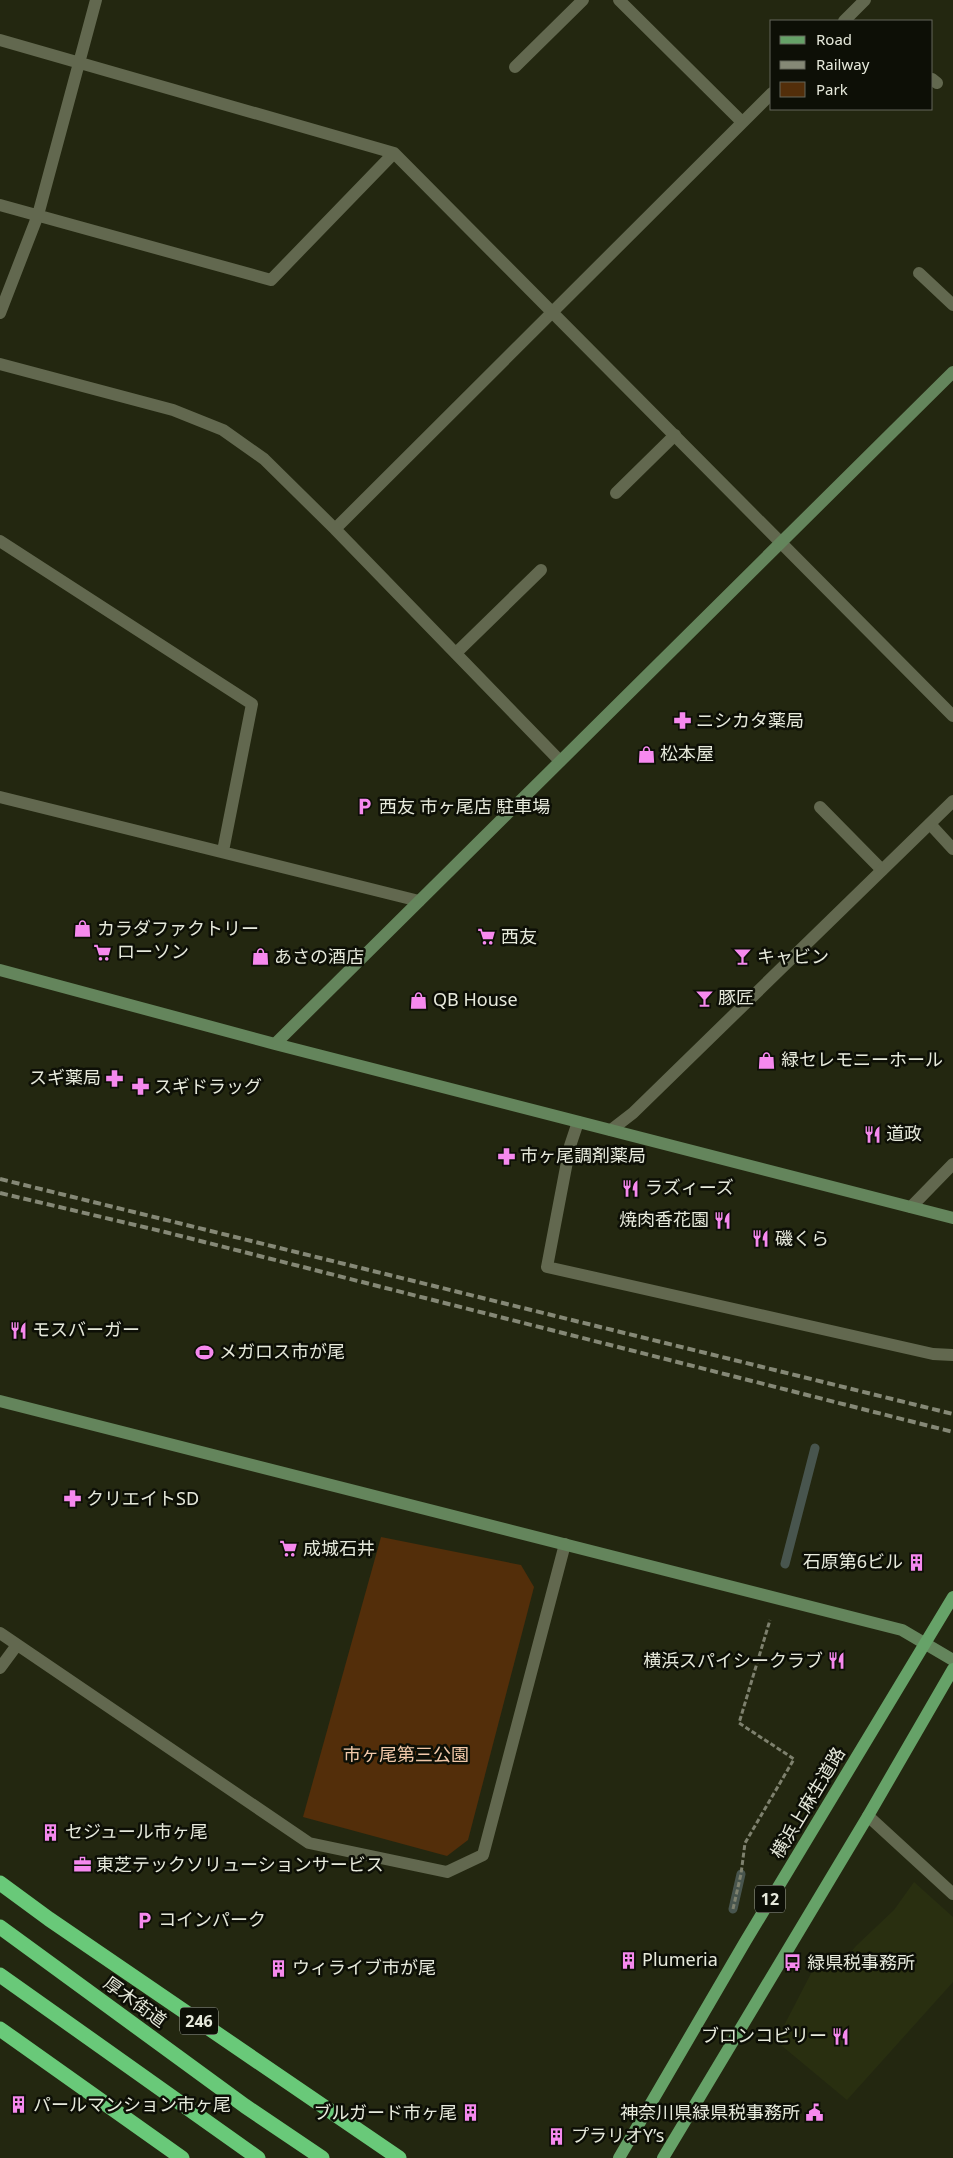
<svg xmlns="http://www.w3.org/2000/svg" width="953" height="2158" font-family="'Noto Sans','Noto Sans JP',sans-serif">
<style>
.built{fill:#292f10}
.green{fill:#532e0a}
.lines{fill:none;stroke-linecap:round;stroke-linejoin:round}
.stream{stroke:#48554e;stroke-width:9}
.path{stroke:#7e816e;stroke-width:3;stroke-dasharray:5 2.5;stroke-linecap:butt}
.lane{stroke:#62684f;stroke-width:12}
.street{stroke:#62684f;stroke-width:12}
.secondary{stroke:#64855c;stroke-width:12}
.primary{stroke:#66a268;stroke-width:12}
.highway{stroke:#69c979;stroke-width:15}
.rail{stroke:#858876;stroke-width:4;stroke-dasharray:8 4;stroke-linecap:butt}
.labels{text-anchor:middle;stroke-width:5;stroke-linejoin:round;paint-order:stroke}
.shield{fill:#0d0f06;stroke:#a5a89b;stroke-width:1}
.shield-label{font-size:16px;font-weight:bold;fill:#e6e9db}
.poi-label{font-size:18px;fill:#e6e9db;stroke:#0d0f06;text-anchor:start}
.park-label{font-size:18px;fill:#f2c9aa;stroke:#0d0f06}
.street-label{font-size:18px;fill:#e6e9db;stroke:#0d0f06}
</style>
<rect width="100%" height="100%" fill="#232710"/>
<!-- built -->
<path class="built" d="M 914,1882 L 953,1917 L 953,1982 L 847,2100 L 776,2041 L 819,1958 L 834,1972 L 856,1946 L 894,1910 Z"/>
<!-- green -->
<path class="green" d="M 381,1537 L 521,1565 L 534,1587 L 468,1840 L 447,1856 L 303,1817 Z"/>
<g class="lines">
<!-- stream -->
<path class="stream" d="M 785,1564 L 815,1448
M 733,1909 L 741,1874"/>
<!-- path -->
<path class="path" d="M 733,1909 L 741,1874 L 745,1843 L 794,1759 L 739,1723 L 770,1620"/>
<!-- lane -->
<path class="lane" d="M 515,67 L 583,0
M 932,79 L 937,83
M 919,273 L 953,305
M 616,493 L 675,435
M 456,653 L 541,570
M 820,807 L 882,870
M 930,824 L 953,849
M 578,1122 L 570,1146 L 547,1267 L 933,1354 L 953,1355"/>
<!-- street -->
<path class="street" d="M 619,0 L 742,122
M 844,21 L 865,0
M 0,40 L 394,153 L 953,716
M 0,205 L 271,280 L 394,153
M 0,313 L 38,215 L 96,0
M 0,364 L 173,410 L 223,430 L 264,459 L 335,529 L 560,761
M 335,529 L 772,93
M 0,541 L 252,704 L 223,851
M 0,797 L 419,901
M 611,1130 L 633,1113 L 953,801
M 911,1207 L 953,1164
M 0,1633 L 309,1843 L 447,1872 L 483,1855 L 565,1544
M 0,1668 L 17,1645
M 868,1816 L 953,1894"/>
<!-- secondary -->
<path class="secondary" d="M 0,970 L 275,1044 L 953,1218
M 275,1044 L 953,372
M 0,1401 L 902,1630 L 953,1660"/>
<!-- primary -->
<path class="primary" d="M 619,2158 L 745,1942 L 953,1597
M 663,2158 L 868,1816 L 953,1669"/>
<!-- highway -->
<path class="highway" d="M 0,1883 L 49,1919 L 399,2158
M 0,1927 L 245,2106 L 322,2158
M 0,1975 L 258,2158
M 0,2029 L 182,2158"/>
<!-- rail -->
<path class="rail" d="M 0,1179 L 953,1414
M 0,1193 L 165,1232 L 953,1432"/>
</g>
<!-- icons -->
<defs>
<symbol id="pharmacy-bare" viewBox="-9 -9 18 18"><path d="M-2-6h4v4h4v4h-4v4h-4v-4h-4v-4h4Z" fill="#f689ee" stroke="#0d0f06" stroke-width="2.5" paint-order="stroke"/></symbol>
<symbol id="shop-bare" viewBox="-9 -9 18 18"><path d="M-5-2.5h2.3a2.7 3.5 0 0 1 5.4 0H5L5.5 6h-11ZM-1.5-2.5h3a1.5 2.3 0 0 0-3 0Z" fill="#f689ee" stroke="#0d0f06" stroke-width="2.5" paint-order="stroke"/></symbol>
<symbol id="parking-bare" viewBox="-9 -9 18 18"><path d="M-3.5-5.5H1a3.5 3.5 0 0 1 0 7H-1V5.5H-3.5ZM-1-3.4V-.6H.8a1.4 1.4 0 0 0 0-2.8Z" fill="#f689ee" stroke="#0d0f06" stroke-width="2.5" paint-order="stroke"/></symbol>
<symbol id="supermarket-bare" viewBox="-9 -9 18 18"><path d="M-6-5.5h2.5l.6 2H6L4.5 2H-2.5L-4.4-4H-6ZM-1.5 3.2a1.3 1.3 0 1 0 .1 0ZM3 3.2a1.3 1.3 0 1 0 .1 0Z" fill="#f689ee" stroke="#0d0f06" stroke-width="2.5" paint-order="stroke"/></symbol>
<symbol id="bar-bare" viewBox="-9 -9 18 18"><path d="M-6-5H6L.8 .8V4.5H3.5V6h-7V4.5H-.8V.8Z" fill="#f689ee" stroke="#0d0f06" stroke-width="2.5" paint-order="stroke"/></symbol>
<symbol id="restaurant-bare" viewBox="-9 -9 18 18"><path d="M-5-6h1v4h1v-4h1v4h1v-4h1v5L-1.5 .5V6h-2V.5L-5-1ZM5-6V6H3V1.5H1.5Q1.5-4 5-6Z" fill="#f689ee" stroke="#0d0f06" stroke-width="2.5" paint-order="stroke"/></symbol>
<symbol id="stadium-bare" viewBox="-9 -9 18 18"><path d="M0-5a6.5 5 0 1 0 0 10a6.5 5 0 1 0 0-10ZM-3.5-1.8h7v3.6h-7Z" fill="#f689ee" stroke="#0d0f06" stroke-width="2.5" paint-order="stroke"/></symbol>
<symbol id="building-bare" viewBox="-9 -9 18 18"><path d="M-4-6H4V6H1V3H-1V6H-4ZM-2.5-4.3h1.7v1.8h-1.7ZM.8-4.3h1.7v1.8H.8ZM-2.5-1h1.7V.8h-1.7ZM.8-1h1.7V.8H.8Z" fill="#f689ee" stroke="#0d0f06" stroke-width="2.5" paint-order="stroke"/></symbol>
<symbol id="office-bare" viewBox="-9 -9 18 18"><path d="M-6-3h4V-5.5h4V-3h4V5H-6ZM-1-4.5V-3h2v-1.5ZM-6 0V1H6V0Z" fill="#f689ee" stroke="#0d0f06" stroke-width="2.5" paint-order="stroke"/></symbol>
<symbol id="bus-bare" viewBox="-9 -9 18 18"><path d="M-5-6H5V4H4V6H2V4H-2V6H-4V4H-5ZM-3.5-4V0h7V-4ZM-3.5 1.2v1.5H-2V1.2ZM2 1.2v1.5H3.5V1.2Z" fill="#f689ee" stroke="#0d0f06" stroke-width="2.5" paint-order="stroke"/></symbol>
<symbol id="civic-bare" viewBox="-9 -9 18 18"><path d="M-.6-6.5H3V-4.5H.6V-3L4-1V1h2V6H-6V1h2V-1L-.6-3ZM-1.2 2.5V6h2.4V2.5Z" fill="#f689ee" stroke="#0d0f06" stroke-width="2.5" paint-order="stroke"/></symbol>
</defs>
<g fill-rule="evenodd">
<use href="#pharmacy-bare" x="670" y="708" width="25" height="25"/>
<use href="#shop-bare" x="634" y="742" width="25" height="25"/>
<use href="#parking-bare" x="352" y="794" width="25" height="25"/>
<use href="#shop-bare" x="70" y="916" width="25" height="25"/>
<use href="#supermarket-bare" x="474" y="924" width="25" height="25"/>
<use href="#supermarket-bare" x="90" y="940" width="25" height="25"/>
<use href="#shop-bare" x="248" y="944" width="25" height="25"/>
<use href="#bar-bare" x="730" y="944" width="25" height="25"/>
<use href="#bar-bare" x="692" y="986" width="25" height="25"/>
<use href="#shop-bare" x="406" y="988" width="25" height="25"/>
<use href="#shop-bare" x="754" y="1048" width="25" height="25"/>
<use href="#pharmacy-bare" x="102" y="1066" width="25" height="25"/>
<use href="#pharmacy-bare" x="128" y="1074" width="25" height="25"/>
<use href="#restaurant-bare" x="860" y="1122" width="25" height="25"/>
<use href="#pharmacy-bare" x="494" y="1144" width="25" height="25"/>
<use href="#restaurant-bare" x="618" y="1176" width="25" height="25"/>
<use href="#restaurant-bare" x="710" y="1208" width="25" height="25"/>
<use href="#restaurant-bare" x="748" y="1226" width="25" height="25"/>
<use href="#restaurant-bare" x="6" y="1318" width="25" height="25"/>
<use href="#stadium-bare" x="192" y="1340" width="25" height="25"/>
<use href="#pharmacy-bare" x="60" y="1486" width="25" height="25"/>
<use href="#supermarket-bare" x="276" y="1536" width="25" height="25"/>
<use href="#building-bare" x="904" y="1550" width="25" height="25"/>
<use href="#restaurant-bare" x="824" y="1648" width="25" height="25"/>
<use href="#building-bare" x="38" y="1820" width="25" height="25"/>
<use href="#office-bare" x="70" y="1852" width="25" height="25"/>
<use href="#parking-bare" x="132" y="1908" width="25" height="25"/>
<use href="#building-bare" x="616" y="1948" width="25" height="25"/>
<use href="#bus-bare" x="780" y="1950" width="25" height="25"/>
<use href="#building-bare" x="266" y="1956" width="25" height="25"/>
<use href="#restaurant-bare" x="828" y="2024" width="25" height="25"/>
<use href="#building-bare" x="6" y="2092" width="25" height="25"/>
<use href="#building-bare" x="458" y="2100" width="25" height="25"/>
<use href="#civic-bare" x="802" y="2100" width="25" height="25"/>
<use href="#building-bare" x="544" y="2124" width="25" height="25"/>
</g>
<g class="labels">
<!-- shield labels -->
<g class="shield">
<rect x="755" y="1885.5" width="30" height="27" rx="4"/>
<rect x="180" y="2007.5" width="38" height="27" rx="4"/>
</g>
<g class="shield-label">
<text x="770" y="1905">12</text>
<text x="199" y="2027">246</text>
</g>
<!-- poi labels -->
<g class="poi-label">
<text x="696" y="727">ニシカタ薬局</text>
<text x="660" y="760">松本屋</text>
<text x="379" y="813">西友 市ヶ尾店 駐車場</text>
<text x="97" y="935">カラダファクトリー</text>
<text x="501" y="943">西友</text>
<text x="117" y="958">ローソン</text>
<text x="274" y="963">あさの酒店</text>
<text x="757" y="963">キャビン</text>
<text x="718" y="1004">豚匠</text>
<text x="433" y="1006">QB House</text>
<text x="781" y="1066">緑セレモニーホール</text>
<text x="101" y="1084" text-anchor="end">スギ薬局</text>
<text x="154" y="1093">スギドラッグ</text>
<text x="886" y="1140">道政</text>
<text x="520" y="1162">市ヶ尾調剤薬局</text>
<text x="645" y="1194">ラズィーズ</text>
<text x="709" y="1226" text-anchor="end">焼肉香花園</text>
<text x="775" y="1245">磯くら</text>
<text x="32" y="1336">モスバーガー</text>
<text x="219" y="1358">メガロス市が尾</text>
<text x="86" y="1505">クリエイトSD</text>
<text x="303" y="1555">成城石井</text>
<text x="903" y="1568" text-anchor="end">石原第6ビル</text>
<text x="823" y="1667" text-anchor="end">横浜スパイシークラブ</text>
<text x="65" y="1838">セジュール市ヶ尾</text>
<text x="96" y="1871">東芝テックソリューションサービス</text>
<text x="158" y="1926">コインパーク</text>
<text x="642" y="1966">Plumeria</text>
<text x="807" y="1969">緑県税事務所</text>
<text x="292" y="1974">ウィライブ市が尾</text>
<text x="827" y="2042" text-anchor="end">ブロンコビリー</text>
<text x="33" y="2111">パールマンション市ヶ尾</text>
<text x="457" y="2119" text-anchor="end">ブルガード市ヶ尾</text>
<text x="800" y="2119" text-anchor="end">神奈川県緑県税事務所</text>
<text x="571" y="2142">プラリオY’s</text>
</g>
<!-- park labels -->
<g class="park-label">
<text x="406" y="1761">市ヶ尾第三公園</text>
</g>
<!-- street labels -->
<g class="street-label">
<text transform="translate(808 1803) rotate(-59)" y="6">横浜上麻生道路</text>
<text transform="translate(135 2002) rotate(36)" y="6">厚木街道</text>
</g>
</g>
<!-- legend -->
<rect x="770" y="20" width="162" height="90" fill="#0d0f06" stroke="#64665b"/>
<rect x="780" y="36" width="25" height="8" fill="#66a268" stroke="#64665b"/>
<text x="816" y="45" font-size="15" fill="#e6e9db">Road</text>
<rect x="780" y="61" width="25" height="8" fill="#858876" stroke="#64665b"/>
<text x="816" y="70" font-size="15" fill="#e6e9db">Railway</text>
<rect x="780" y="82" width="25" height="15" fill="#532e0a" stroke="#64665b"/>
<text x="816" y="95" font-size="15" fill="#e6e9db">Park</text>
</svg>
